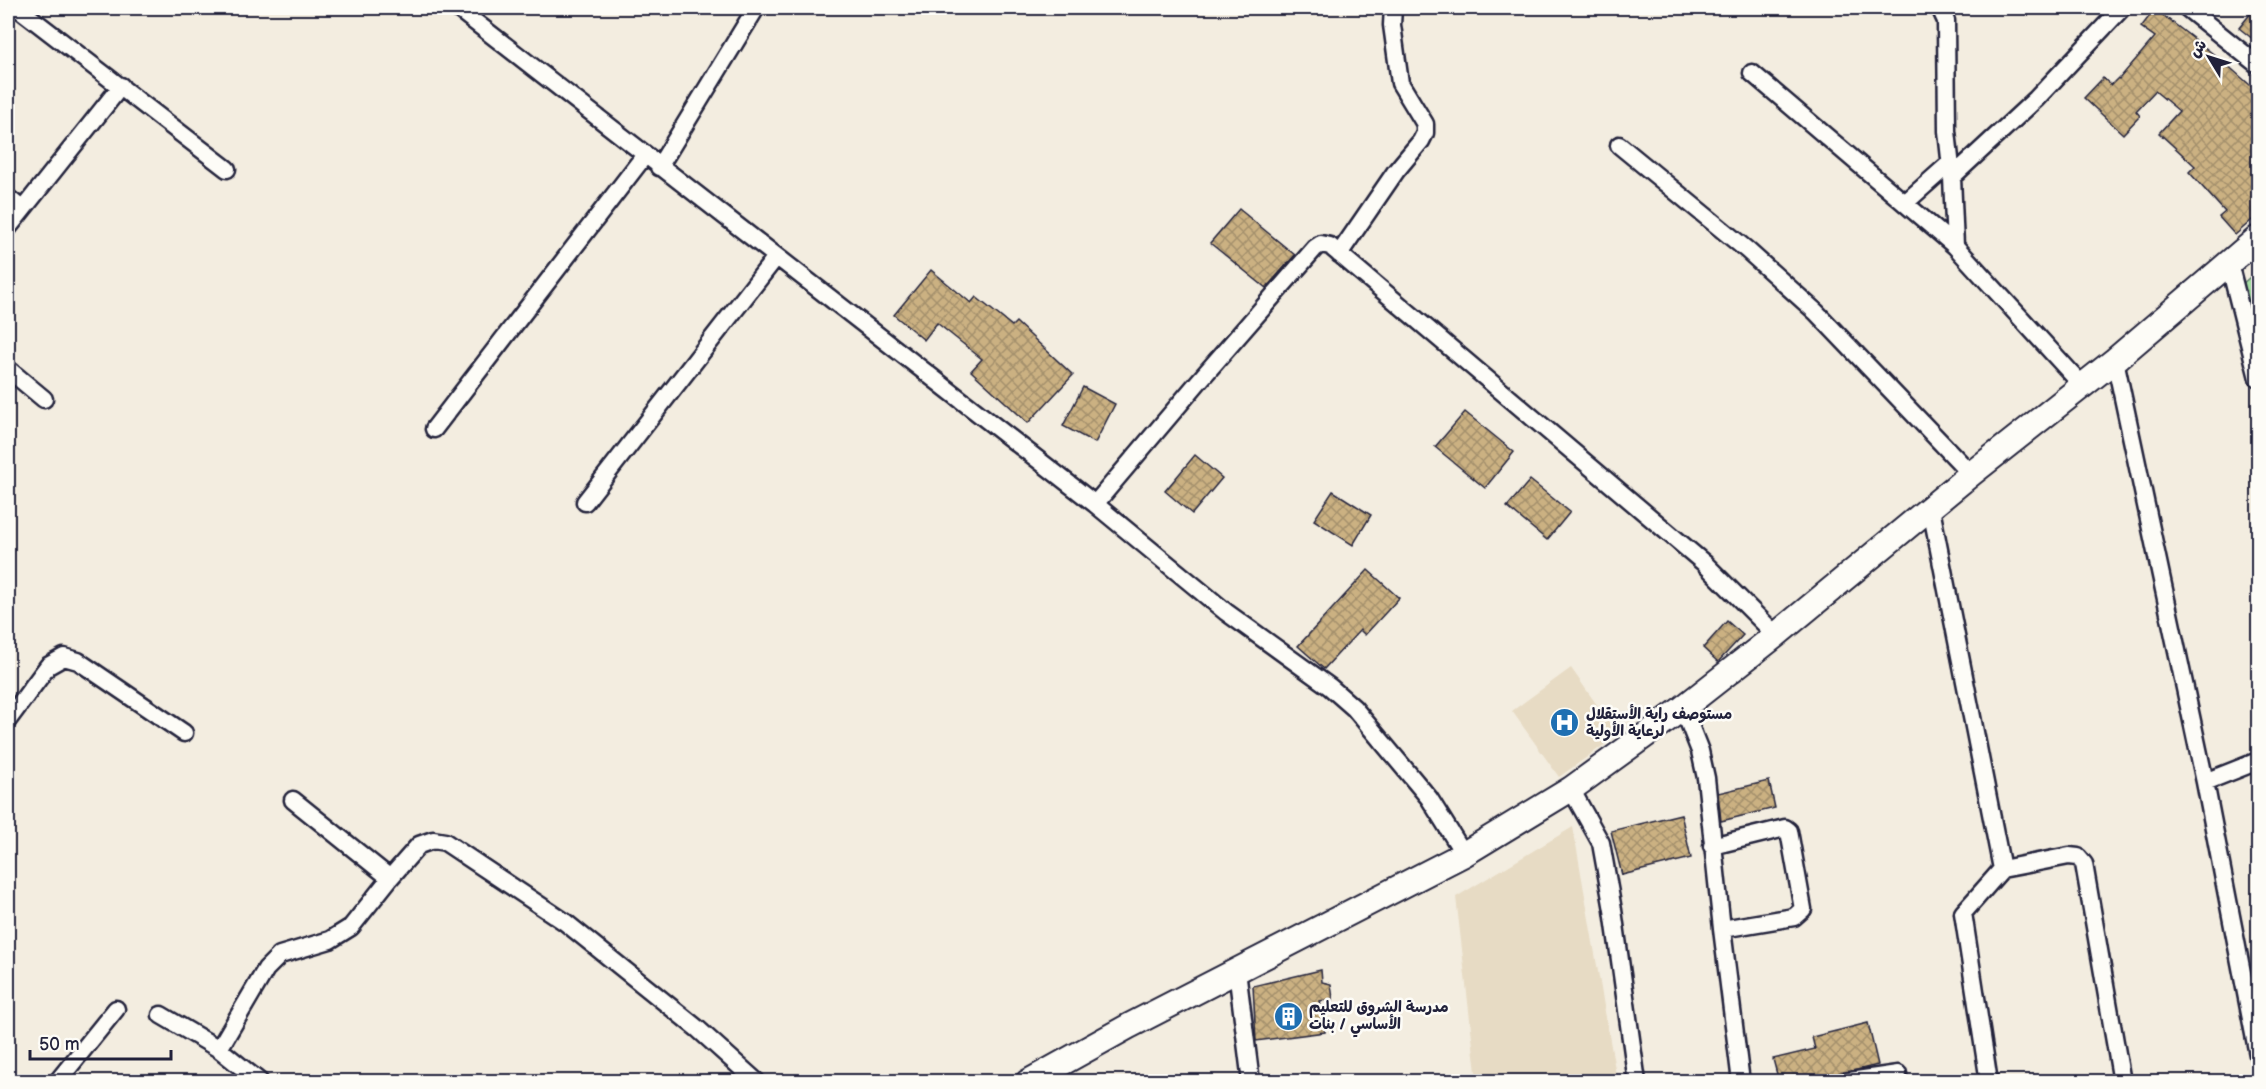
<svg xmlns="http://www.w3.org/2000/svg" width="2266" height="1089" font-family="'Balsamiq Sans','Playpen Sans Arabic',sans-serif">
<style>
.built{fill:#e7dbc4}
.park{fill:url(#park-dots);stroke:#64806f;stroke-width:1.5}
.building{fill:url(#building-cross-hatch);stroke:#22223b;stroke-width:1.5}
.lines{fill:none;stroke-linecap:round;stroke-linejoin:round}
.minor-casing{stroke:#22223b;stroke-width:21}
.secondary-casing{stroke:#22223b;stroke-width:28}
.minor{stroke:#fdfcf7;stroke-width:16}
.secondary{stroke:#fdfcf7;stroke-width:24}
.labels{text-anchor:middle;stroke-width:5;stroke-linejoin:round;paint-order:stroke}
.poi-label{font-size:15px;font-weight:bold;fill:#22223b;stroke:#fdfcf7;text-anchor:start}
</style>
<defs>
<pattern id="park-dots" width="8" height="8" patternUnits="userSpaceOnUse" patternTransform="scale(1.5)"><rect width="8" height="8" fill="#a7dfa3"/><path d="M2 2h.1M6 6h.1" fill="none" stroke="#8fbf8d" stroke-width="1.8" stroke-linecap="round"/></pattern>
<pattern id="building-cross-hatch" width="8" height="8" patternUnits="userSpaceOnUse" patternTransform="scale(1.5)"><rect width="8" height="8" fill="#cbb182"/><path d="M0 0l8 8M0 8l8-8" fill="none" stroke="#a4906c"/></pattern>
</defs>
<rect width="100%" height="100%" fill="#f3ede0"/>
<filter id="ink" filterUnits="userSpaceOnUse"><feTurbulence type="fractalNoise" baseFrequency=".0167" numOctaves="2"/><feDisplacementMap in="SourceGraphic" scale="12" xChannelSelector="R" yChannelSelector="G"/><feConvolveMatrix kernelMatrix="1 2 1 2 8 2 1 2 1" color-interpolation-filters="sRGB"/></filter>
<g filter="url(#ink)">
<!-- built -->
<path class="built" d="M 1571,668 L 1618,735 L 1559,777 L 1512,711 Z
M 1573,827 L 1617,1081 L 1477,1081 L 1456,897 Z"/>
<!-- park -->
<path class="park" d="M 2258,270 L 2258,315 L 2249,322 L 2241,285 Z"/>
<!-- building -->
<path class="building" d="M 2255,8 L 2259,8 L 2259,44 L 2239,28 Z
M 2155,9 L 2225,63 L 2259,93 L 2259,214 L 2235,235 L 2219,217 L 2225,212 L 2189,172 L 2195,166 L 2159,133 L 2179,111 L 2155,91 L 2136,111 L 2140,116 L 2123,134 L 2084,98 L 2103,78 L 2111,85 L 2118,78 L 2119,79 L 2155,37 L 2141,27 Z
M 1239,209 L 1295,255 L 1266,288 L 1210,243 Z
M 931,270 L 971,303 L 976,297 L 1012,326 L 1016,322 L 1073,375 L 1028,423 L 971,371 L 982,359 L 937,323 L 924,340 L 894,315 Z
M 1083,387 L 1115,404 L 1095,443 L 1063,426 Z
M 1465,412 L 1514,452 L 1485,488 L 1435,447 Z
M 1195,455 L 1222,478 L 1192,514 L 1165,491 Z
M 1530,480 L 1570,512 L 1547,540 L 1507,507 Z
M 1333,491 L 1371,515 L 1353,545 L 1314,520 Z
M 1368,570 L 1399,598 L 1365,635 L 1360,630 L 1324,669 L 1298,646 Z
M 1727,621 L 1743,635 L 1718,662 L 1703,648 Z
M 1769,781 L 1775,808 L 1721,821 L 1718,793 Z
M 1681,814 L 1691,858 L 1622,875 L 1611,831 Z
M 1321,970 L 1322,982 L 1331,984 L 1333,999 L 1320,1001 L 1325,1032 L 1256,1041 L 1253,986 Z
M 1868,1023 L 1878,1065 L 1806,1082 L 1779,1082 L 1773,1059 L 1815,1049 L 1812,1037 Z"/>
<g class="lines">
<defs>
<path id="minor" d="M 18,8 L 227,169
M 457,8 L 1095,504 L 1226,612 L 1330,687 L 1354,708 L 1429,798 L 1464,854
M 1940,8 L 1946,21 L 1947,131 L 1952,177
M 2187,8 L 2258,65
M 1752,73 L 1955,246 L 2082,385
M 1619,145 L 1747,250 L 1816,312 L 1971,474
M 659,167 L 756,8
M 8,198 L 22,209
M 1905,203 L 1950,163
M 8,228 L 121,86
M 1955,246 L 1952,177 L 2036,99 L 2122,8
M 1339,254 L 1396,171 L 1421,141 L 1425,133 L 1425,124 L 1400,83 L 1392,25 L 1393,8
M 2229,263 L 2258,378
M 2115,360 L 2205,782 L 2258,1055
M 8,369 L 44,399
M 434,429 L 645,155
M 585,502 L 776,257
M 1095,504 L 1199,381 L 1315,248 L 1321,244 L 1330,246 L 1704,563 L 1776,635
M 1931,509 L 2002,869
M 1683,708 L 1700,751 L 1706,778 L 1722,929 L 1741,1082
M 8,720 L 48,666 L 64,657 L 78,661 L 184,733
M 2205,782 L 2258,761
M 1571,789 L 1601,843 L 1613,910 L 1637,1082
M 293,800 L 390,878
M 1712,846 L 1785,828 L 1789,831 L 1803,909 L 1794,917 L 1722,929
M 1237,971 L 1251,1082
M 161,1015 L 219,1049 L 260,1082
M 219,1049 L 266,969 L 280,955 L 330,940 L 351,927 L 390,878 L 419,845 L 433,840 L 445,842 L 565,922 L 698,1029 L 757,1082
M 57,1082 L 116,1009
M 1843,1082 L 1898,1074
M 1989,1082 L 1963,913 L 2002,869 L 2069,856 L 2078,857 L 2084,864 L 2122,1082"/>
<path id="secondary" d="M 1028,1082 L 1129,1026 L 1464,854 L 1571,789 L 1683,708 L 1776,635 L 1971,474 L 2115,360 L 2258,238"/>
</defs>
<!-- minor casing -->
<use href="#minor" class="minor-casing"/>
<!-- secondary casing -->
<use href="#secondary" class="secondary-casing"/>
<!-- minor -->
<use href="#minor" class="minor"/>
<!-- secondary -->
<use href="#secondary" class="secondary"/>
</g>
</g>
<!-- icons -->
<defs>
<symbol id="hospital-disc" viewBox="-11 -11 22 22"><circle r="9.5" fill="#1f6fb2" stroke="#fdfcf7"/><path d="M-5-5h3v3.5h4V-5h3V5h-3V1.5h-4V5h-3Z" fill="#fff"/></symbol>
<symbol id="building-disc" viewBox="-11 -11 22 22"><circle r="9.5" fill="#1f6fb2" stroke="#fdfcf7"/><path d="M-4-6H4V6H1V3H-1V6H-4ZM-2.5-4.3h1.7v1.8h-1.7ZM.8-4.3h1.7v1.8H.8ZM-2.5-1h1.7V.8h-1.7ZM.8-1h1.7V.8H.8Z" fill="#fff"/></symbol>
</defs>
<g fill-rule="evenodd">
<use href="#hospital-disc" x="1548" y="706" width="33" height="33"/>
<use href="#building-disc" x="1272" y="1000" width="33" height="33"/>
</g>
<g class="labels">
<!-- poi labels -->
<g class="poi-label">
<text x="1586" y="719">مستوصف راية الأستقلال<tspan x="1586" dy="17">لرعاية الأولية</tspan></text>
<text x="1309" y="1012">مدرسة الشروق للتعليم<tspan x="1309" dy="17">الأساسي / بنات</tspan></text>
</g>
</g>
<!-- margin -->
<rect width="2266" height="1089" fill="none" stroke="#fdfcf7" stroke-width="30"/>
<rect x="15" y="15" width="2236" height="1059" fill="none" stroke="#22223b" stroke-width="2" filter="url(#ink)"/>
<!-- north arrow -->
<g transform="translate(2209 57) rotate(308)" stroke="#fdfcf7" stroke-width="4.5" paint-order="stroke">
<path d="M0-4.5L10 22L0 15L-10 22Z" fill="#22223b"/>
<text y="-9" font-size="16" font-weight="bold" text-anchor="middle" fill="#22223b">ش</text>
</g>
<!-- scale -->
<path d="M30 1050v9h141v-9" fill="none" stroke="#22223b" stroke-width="3"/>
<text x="39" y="1050" font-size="18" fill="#22223b" stroke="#fdfcf7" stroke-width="4.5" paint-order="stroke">50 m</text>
</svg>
